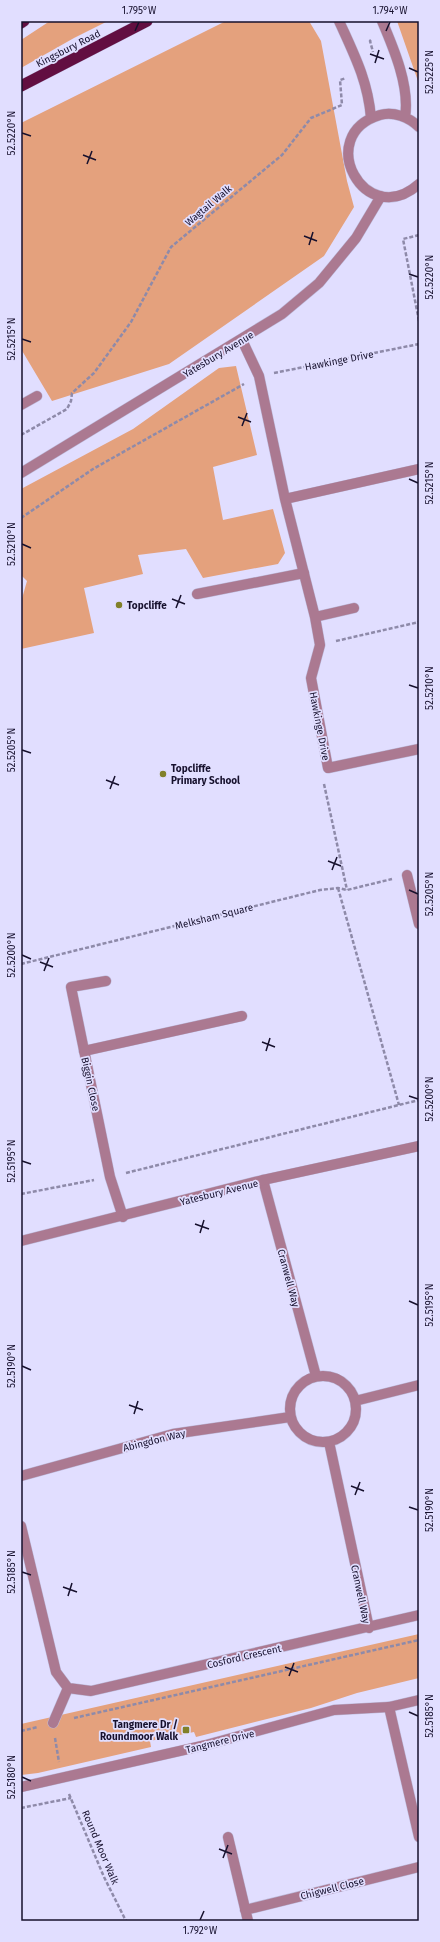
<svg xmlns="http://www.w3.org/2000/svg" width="440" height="1942" font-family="'Fira Sans',sans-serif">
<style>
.green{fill:#e4a17d}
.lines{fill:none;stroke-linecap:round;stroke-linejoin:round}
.service-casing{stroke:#bcb9d9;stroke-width:11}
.minor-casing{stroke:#bcb9d9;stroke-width:11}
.tertiary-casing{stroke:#bcb9d9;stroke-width:11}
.trunk-casing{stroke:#bcb9d9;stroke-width:12}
.path{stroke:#8e8aa9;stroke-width:2.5;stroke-dasharray:4 2;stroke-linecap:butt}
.service{stroke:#ab7991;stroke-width:10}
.minor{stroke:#ab7991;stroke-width:10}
.tertiary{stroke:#ab7991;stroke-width:10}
.trunk{stroke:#620e41;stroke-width:11}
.ticks{fill:none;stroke:#16102d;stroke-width:1.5}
.poi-dot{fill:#818029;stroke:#e1deff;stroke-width:1.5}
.labels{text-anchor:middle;stroke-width:3.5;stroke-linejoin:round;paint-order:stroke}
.street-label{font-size:10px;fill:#16102d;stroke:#e1deff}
.poi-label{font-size:10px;font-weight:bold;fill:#16102d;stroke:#e1deff;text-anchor:start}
.neatline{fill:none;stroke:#16102d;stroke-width:1.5}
.ticks-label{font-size:10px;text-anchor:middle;fill:#16102d}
</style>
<rect width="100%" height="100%" fill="#e1deff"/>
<!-- green -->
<path class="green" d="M 50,21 L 108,21 L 74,38 L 21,68 L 21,40 Z
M 226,21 L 309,21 L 321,41 L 347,181 L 354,207 L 324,256 L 169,364 L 52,401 L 21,349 L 21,123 Z
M 397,21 L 419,21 L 419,84 Z
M 236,366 L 257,455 L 213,467 L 223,520 L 273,509 L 285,553 L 278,564 L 203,578 L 186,549 L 138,555 L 143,574 L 84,588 L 94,633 L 21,649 L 21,602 L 27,581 L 21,575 L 21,489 L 133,429 L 219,368 Z
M 419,1634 L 419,1678 L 357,1693 L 311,1708 L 196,1737 L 194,1732 L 150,1741 L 151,1747 L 38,1773 L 21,1775 L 21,1724 Z"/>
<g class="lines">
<defs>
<path id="service" d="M 197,594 L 304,573
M 84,1051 L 242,1016"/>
<path id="minor" d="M 242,340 L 259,376 L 285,499 L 315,617 L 320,645 L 311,678 L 328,768 L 419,749
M 21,405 L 37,396
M 285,499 L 419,469
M 315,617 L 354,608
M 407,875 L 419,924
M 106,981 L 71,987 L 110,1177 L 123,1217
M 263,1180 L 316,1376
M290 1409a33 33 0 1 1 66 0a33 33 0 1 1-66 0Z
M 355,1401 L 419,1385
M 329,1442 L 369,1628
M 21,1476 L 173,1434 L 290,1417
M 21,1526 L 56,1672 L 68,1688 L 91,1691 L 419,1615
M 389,1707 L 419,1837
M 53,1723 L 68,1688
M 228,1837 L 248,1921
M 245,1910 L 419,1867"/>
<path id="tertiary" d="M 339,21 C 354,54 368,81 371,118
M 382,21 C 394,49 410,87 405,117
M 419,127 C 409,117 393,111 380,115 C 313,135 365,232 419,184
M 21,473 L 282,314 L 319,283 L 356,238 L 381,196
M 21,1241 L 263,1180 L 419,1146
M 21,1787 L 206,1745 L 334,1710 L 389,1707 L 419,1700"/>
<path id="trunk" d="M 21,23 L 24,21
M 21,86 L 147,21"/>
</defs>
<!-- service casing -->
<use href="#service" class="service-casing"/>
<!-- minor casing -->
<use href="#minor" class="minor-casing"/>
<!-- tertiary casing -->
<use href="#tertiary" class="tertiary-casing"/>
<!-- trunk casing -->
<use href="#trunk" class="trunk-casing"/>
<!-- path -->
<path class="path" d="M 371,40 L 370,41 L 373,52
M 419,235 L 403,239 L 419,321
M 274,373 L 419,344
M 21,435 L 67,409 L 71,401 L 72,393 L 94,373 L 131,322 L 171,247 L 282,155 L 311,118 L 342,105 L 340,80 L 346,78
M 21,518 L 93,469 L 244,384
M 336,641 L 419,622
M 324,784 L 347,890
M 338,888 L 399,1105
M 21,964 L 320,890 L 338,888 L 347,890 L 392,879
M 126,1173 L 419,1100
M 21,1194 L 94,1180
M 74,1718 L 419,1640
M 21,1731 L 38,1727
M 55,1738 L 59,1762
M 69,1794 L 104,1877 L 126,1921
M 21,1808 L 71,1798"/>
<!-- service -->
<use href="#service" class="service"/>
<!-- minor -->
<use href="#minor" class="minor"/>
<!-- tertiary -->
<use href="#tertiary" class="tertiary"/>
<!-- trunk -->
<use href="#trunk" class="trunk"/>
</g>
<!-- ticks -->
<path class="ticks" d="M 135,31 L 139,22M 386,31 L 390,22M 370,54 L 384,59M 375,63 L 379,50M 409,68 L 418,72M 22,133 L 31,136M 83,155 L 96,160M 87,164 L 92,151M 304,236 L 317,241M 309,245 L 313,232M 409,274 L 418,277M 22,339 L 31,342M 238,417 L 251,422M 242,426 L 247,413M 409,479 L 418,483M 22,544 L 31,548M 172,599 L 185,604M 176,608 L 181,595M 409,685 L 418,688M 22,750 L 31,753M 106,780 L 119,785M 110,789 L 115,776M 328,861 L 341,866M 332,870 L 337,857M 409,890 L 418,894M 22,955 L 31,959M 40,962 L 53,967M 44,971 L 49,958M 262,1042 L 275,1047M 266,1051 L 270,1038M 409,1096 L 418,1099M 22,1161 L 31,1164M 195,1224 L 209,1229M 200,1233 L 204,1220M 409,1301 L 418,1305M 22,1366 L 31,1370M 129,1405 L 143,1410M 134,1414 L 138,1401M 351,1486 L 364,1491M 355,1495 L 360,1482M 409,1507 L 418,1510M 22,1572 L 31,1575M 63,1587 L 77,1592M 68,1596 L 72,1583M 285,1667 L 298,1672M 289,1676 L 294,1663M 409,1712 L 418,1716M 22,1777 L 31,1781M 219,1849 L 232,1854M 223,1858 L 228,1845M 200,1920 L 204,1911"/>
<!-- markers -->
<g class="poi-dot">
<circle cx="119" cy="605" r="4"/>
<circle cx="163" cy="774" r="4"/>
<rect x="182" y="1726" width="8" height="8" rx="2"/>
</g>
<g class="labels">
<!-- street labels -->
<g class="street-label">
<text transform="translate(68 48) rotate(-27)" y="4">Kingsbury Road</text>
<text transform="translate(208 205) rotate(-40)" y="4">Wagtail Walk</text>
<text transform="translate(218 354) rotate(-31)" y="4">Yatesbury Avenue</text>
<text transform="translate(339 360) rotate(-11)" y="4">Hawkinge Drive</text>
<text transform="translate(320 726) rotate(79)" y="4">Hawkinge Drive</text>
<text transform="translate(214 916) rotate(-14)" y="4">Melksham Square</text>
<text transform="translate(91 1084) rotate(78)" y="4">Biggin Close</text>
<text transform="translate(219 1192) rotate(-14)" y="4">Yatesbury Avenue</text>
<text transform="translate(289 1278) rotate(75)" y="4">Cranwell Way</text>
<text transform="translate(154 1440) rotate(-14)" y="4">Abingdon Way</text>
<text transform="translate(361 1594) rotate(78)" y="4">Cranwell Way</text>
<text transform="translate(244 1656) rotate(-13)" y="4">Cosford Crescent</text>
<text transform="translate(220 1741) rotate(-14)" y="4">Tangmere Drive</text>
<text transform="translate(101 1847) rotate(67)" y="4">Round Moor Walk</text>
<text transform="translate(332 1888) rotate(-14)" y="4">Chigwell Close</text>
</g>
<!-- poi labels -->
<g class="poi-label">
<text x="127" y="609">Topcliffe</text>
<text x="171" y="772">Topcliffe<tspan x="171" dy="12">Primary School</tspan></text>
<text x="178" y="1728" text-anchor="end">Tangmere Dr /<tspan x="178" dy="12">Roundmoor Walk</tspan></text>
</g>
</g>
<!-- border -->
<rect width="440" height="1942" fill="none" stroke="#e1deff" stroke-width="44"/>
<rect x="22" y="22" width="396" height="1898" class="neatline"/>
<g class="ticks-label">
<text x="139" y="14">1.795°W</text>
<text x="390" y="14">1.794°W</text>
<text transform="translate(429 72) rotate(-90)" y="4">52.5225°N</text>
<text transform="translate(11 133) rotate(-90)" y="4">52.5220°N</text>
<text transform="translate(429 277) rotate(-90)" y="4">52.5220°N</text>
<text transform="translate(11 339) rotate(-90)" y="4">52.5215°N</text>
<text transform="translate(429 483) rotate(-90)" y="4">52.5215°N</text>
<text transform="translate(11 544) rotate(-90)" y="4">52.5210°N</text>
<text transform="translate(429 688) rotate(-90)" y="4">52.5210°N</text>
<text transform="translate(11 750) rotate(-90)" y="4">52.5205°N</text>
<text transform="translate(429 894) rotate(-90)" y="4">52.5205°N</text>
<text transform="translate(11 955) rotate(-90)" y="4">52.5200°N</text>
<text transform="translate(429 1099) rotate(-90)" y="4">52.5200°N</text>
<text transform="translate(11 1161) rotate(-90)" y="4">52.5195°N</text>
<text transform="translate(429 1305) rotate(-90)" y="4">52.5195°N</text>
<text transform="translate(11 1366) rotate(-90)" y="4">52.5190°N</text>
<text transform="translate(429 1510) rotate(-90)" y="4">52.5190°N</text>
<text transform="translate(11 1572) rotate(-90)" y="4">52.5185°N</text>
<text transform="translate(429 1716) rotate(-90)" y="4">52.5185°N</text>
<text transform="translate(11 1777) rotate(-90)" y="4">52.5180°N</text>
<text x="200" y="1934">1.792°W</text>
</g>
</svg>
